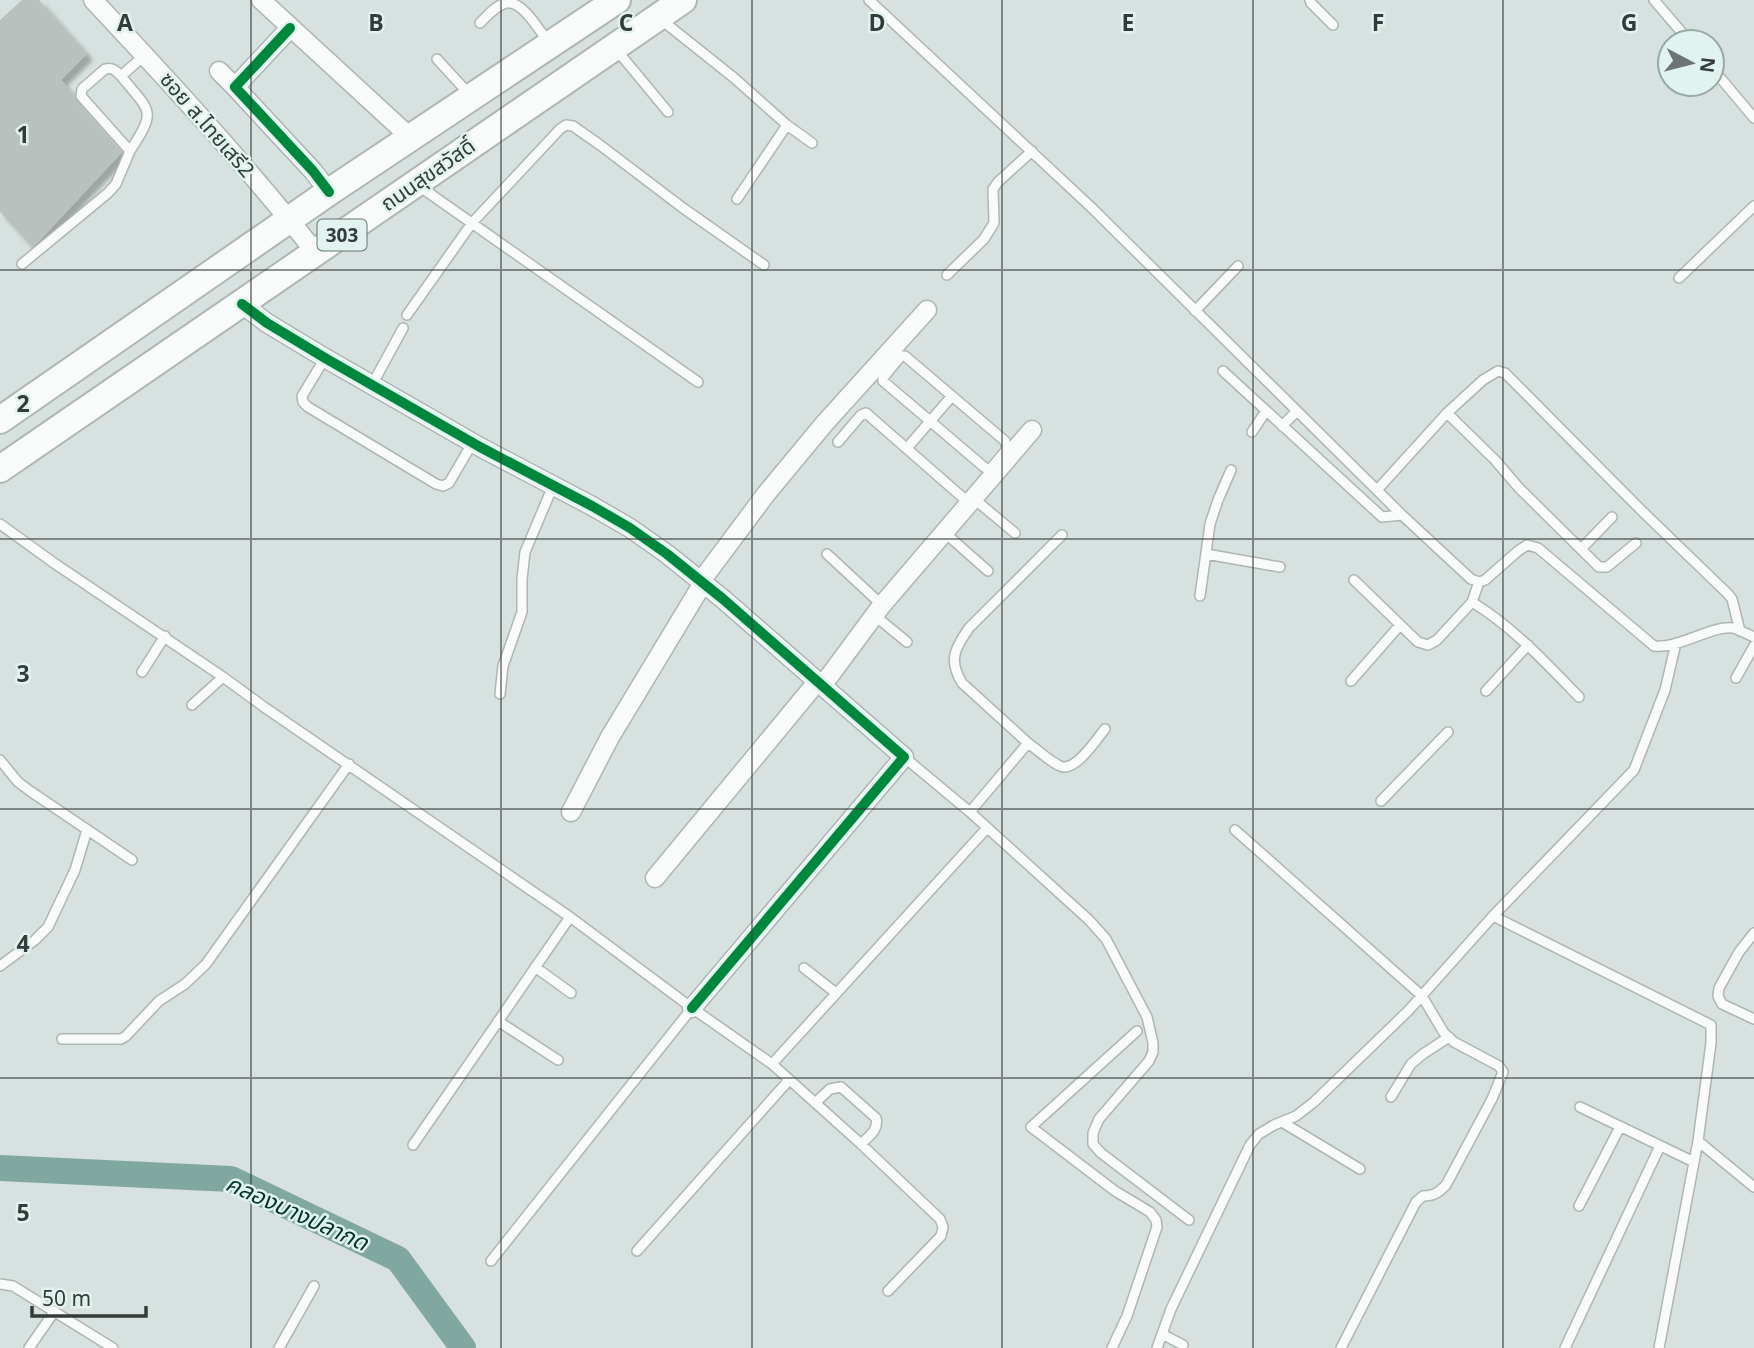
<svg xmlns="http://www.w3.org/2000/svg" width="1754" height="1348" font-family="Georgia,'Noto Sans Thai',serif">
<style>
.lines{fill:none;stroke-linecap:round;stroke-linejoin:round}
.river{stroke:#80a8a0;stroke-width:26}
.building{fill:#b9c1bf;filter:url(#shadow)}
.service-casing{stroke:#aeb6b4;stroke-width:12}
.minor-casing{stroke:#aeb6b4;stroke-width:21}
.primary-casing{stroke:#aeb6b4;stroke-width:30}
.service{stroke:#f9fafa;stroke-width:9}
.minor{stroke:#f9fafa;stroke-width:18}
.primary{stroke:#f9fafa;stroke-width:26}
.cycleway-casing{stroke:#e0f3ee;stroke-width:15}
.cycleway{stroke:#00873e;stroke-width:10}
.grid{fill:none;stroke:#343b3a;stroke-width:2;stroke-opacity:0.55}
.labels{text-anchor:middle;stroke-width:5;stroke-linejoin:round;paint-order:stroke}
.shield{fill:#e0f3ee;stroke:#687270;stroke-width:2}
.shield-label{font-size:19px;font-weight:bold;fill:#343b3a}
.street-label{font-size:21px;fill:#343b3a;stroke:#e0f3ee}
.water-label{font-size:23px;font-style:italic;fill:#00342c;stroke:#e0f3ee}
.grid-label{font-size:23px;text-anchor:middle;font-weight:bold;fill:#343b3a;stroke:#e0f3ee;stroke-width:5;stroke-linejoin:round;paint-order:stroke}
</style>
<defs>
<filter id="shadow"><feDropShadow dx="6" dy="6" stdDeviation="2" flood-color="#0004"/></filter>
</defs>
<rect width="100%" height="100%" fill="#d7e1df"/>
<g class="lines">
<!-- river -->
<path class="river" d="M 0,1168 L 231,1179 L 398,1259 L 463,1348"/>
</g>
<!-- building -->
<path class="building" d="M 22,0 L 39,0 L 87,54 L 61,80 L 74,95 L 76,101 L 122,152 L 40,240 L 32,247 L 0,212 L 0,20 Z"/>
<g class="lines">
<defs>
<path id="service" d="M 869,0 L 1093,209 L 1402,515 L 1471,579 L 1479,582 L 1485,580 L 1518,551 L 1527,545 L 1538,548 L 1654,646 C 1679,649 1712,625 1733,628 C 1740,630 1747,634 1754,637
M 1310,0 L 1311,3 L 1333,25
M 1654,0 L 1690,42
M 659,18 L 733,77 L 787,125 L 737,199
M 480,23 C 487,16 496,5 506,3 C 523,0 540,32 549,43
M 615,48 L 668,112
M 437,59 L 469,94
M 1712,68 L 1754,118
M 121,76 C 151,113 157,109 130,151
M 787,125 L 812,143
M 419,186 L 698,382
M 22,264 L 108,193 L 116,184 L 130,151 L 81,96 L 82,89 L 105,69 C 113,67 116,71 121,76 L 145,55
M 947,275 L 984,239 L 994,223 L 993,189 L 998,182 L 1032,151
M 1679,278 L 1754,206
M 1195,311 L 1238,266
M 407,315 L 472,223 L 560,129 L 566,125 L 573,126 L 600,145 L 683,208 L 764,265
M 325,358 L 302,396 L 303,402 L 308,407 L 436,484 L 443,486 L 449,483 L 473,442
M 1223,371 L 1382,517 L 1402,515
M 372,385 L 403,328
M 1447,413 L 1495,460 L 1519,488 L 1599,567 L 1607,567 L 1636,543
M 1282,426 L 1297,411
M 1252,432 L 1266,411
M 838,442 L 861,415 L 866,413 L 969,503
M 907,448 L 952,396 L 905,356 L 901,356 L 883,378 L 883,381 L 984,467 L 988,469 L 992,467 L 1007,449 L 1005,441 L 952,396
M 1377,490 L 1447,413 L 1483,380 L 1498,371 L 1505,373 L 1641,510 L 1728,594 L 1732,599 L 1740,631
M 973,498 L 1015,533
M 0,524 L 54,563 L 223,677 L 264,707 L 570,917 L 692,1008 L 772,1064 L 987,828
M 944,532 L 988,571
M 1581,549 L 1612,517
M 827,554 L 882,605
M 1206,554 L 1280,567
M 1354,580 L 1418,642 L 1428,645 L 1437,640 L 1472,602 L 1479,582
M 1200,596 L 1210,524 L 1218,500 L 1231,470
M 1472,602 C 1513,627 1546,663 1579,697
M 874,615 L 907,642
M 142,672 L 165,636
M 1736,678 L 1754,646
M 1351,681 L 1400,625
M 1486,691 L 1528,645
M 500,694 L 503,666 L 522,612 L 522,579 L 525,552 L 553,486
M 192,705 L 223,677
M 1028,743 C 1038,750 1049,761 1060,766 C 1075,773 1096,740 1105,729
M 904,757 L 970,812 L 1089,920 L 1106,939 L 1147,1017 L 1153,1043 L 1153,1052 L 1149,1061 L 1099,1119 L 1093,1133 L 1093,1144 L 1101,1153 L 1189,1220
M 0,760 L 18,782 L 30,791 L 132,860
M 1381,801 L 1448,732
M 970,812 L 1028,743 L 962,683 C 948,660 955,648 969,628 L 1062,535
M 1235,830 L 1422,996 L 1444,1033 L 1454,1042 L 1499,1066 L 1503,1072 L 1492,1099 L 1446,1185 C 1438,1193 1434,1196 1423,1196 L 1416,1202 L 1341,1348
M 1493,916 L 1711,1025 L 1711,1043 L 1698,1141 L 1659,1348
M 1754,933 L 1739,952 L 1719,988 L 1718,996 L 1722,1004 L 1754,1019
M 0,966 L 35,940 L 48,927 L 75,870 L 87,830
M 535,967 L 571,993
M 804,968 L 836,993
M 498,1021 L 558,1060
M 62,1039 L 121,1039 L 126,1036 L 159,1001 L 185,984 L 206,964 L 349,764
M 772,1064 L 861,1144 L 940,1219 L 943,1227 L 941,1236 L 888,1291
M 1391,1097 L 1411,1064 L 1423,1054 L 1449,1037
M 815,1103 L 830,1089 L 841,1087 L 876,1118 C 879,1130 869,1136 861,1144
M 1580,1107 L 1694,1162
M 1282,1122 L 1360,1169
M 1698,1141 L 1754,1187
M 413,1145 L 570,917
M 1579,1206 L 1620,1127
M 637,1251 L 789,1080
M 491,1261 L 692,1008
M 0,1284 L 13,1286 L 113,1348
M 1183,1345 L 1162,1334 L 1171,1309 L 1250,1145 L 1259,1134 L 1274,1125 L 1296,1116 L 1314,1102 L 1409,1010 L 1493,916 L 1634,770 L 1665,690 L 1676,643
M 29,1348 L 54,1312
M 279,1348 L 314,1286
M 1112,1348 L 1127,1316 L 1157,1227 L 1156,1220 L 1150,1212 L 1115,1191 L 1031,1127 L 1137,1031
M 1157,1348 L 1162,1334
M 1565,1348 L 1660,1146"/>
<path id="minor" d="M 93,0 C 170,82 246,165 316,253
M 261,0 L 411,138
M 290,28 L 235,87 L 313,171 L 329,192
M 219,71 L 235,87
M 242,304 L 267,323 L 325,358 L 480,447 L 592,506 L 630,528 L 667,554 L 723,599 L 904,757 L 692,1008
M 701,581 L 766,494 L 824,424 L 927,310
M 822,686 L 882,605 L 1032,430
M 571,812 L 610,737 L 703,583
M 655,878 L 817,682"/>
<path id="primary" d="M 0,420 L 329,192 L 617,0
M 0,469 C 228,314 455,156 683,0"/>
</defs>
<!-- service casing -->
<use href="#service" class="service-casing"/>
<!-- minor casing -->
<use href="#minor" class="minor-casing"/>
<!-- primary casing -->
<use href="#primary" class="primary-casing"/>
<!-- service -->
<use href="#service" class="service"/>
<!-- minor -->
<use href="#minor" class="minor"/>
<!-- primary -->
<use href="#primary" class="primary"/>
<defs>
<path id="cycleway" d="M 290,28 L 235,87 L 313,171 L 329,192
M 242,304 L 267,323 L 325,358 L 480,447 L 592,506 L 630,528 L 667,554 L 723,599 L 904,757 L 692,1008"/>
</defs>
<!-- cycleway casing -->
<use href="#cycleway" class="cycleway-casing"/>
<!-- cycleway -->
<use href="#cycleway" class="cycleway"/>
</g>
<!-- grid -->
<path class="grid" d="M 251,0 L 251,1348M 501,0 L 501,1348M 752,0 L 752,1348M 1002,0 L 1002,1348M 1253,0 L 1253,1348M 1503,0 L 1503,1348M 0,270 L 1754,270M 0,539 L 1754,539M 0,809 L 1754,809M 0,1078 L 1754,1078"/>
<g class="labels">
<!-- shield labels -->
<rect class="shield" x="317.5" y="219.5" width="49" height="31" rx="5"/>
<g class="shield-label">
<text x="342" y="242">303</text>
</g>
<!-- street labels -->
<g class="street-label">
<text transform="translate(207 125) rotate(49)" y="7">ซอย ส.ไทยเสรี2</text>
<text transform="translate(428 175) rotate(-35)" y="7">ถนนสุขสวัสดิ์</text>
</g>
<!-- water labels -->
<g class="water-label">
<text transform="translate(297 1213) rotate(24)" y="8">คลองบางปลากด</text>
</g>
</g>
<g class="grid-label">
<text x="125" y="31">A</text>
<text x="376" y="31">B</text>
<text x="626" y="31">C</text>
<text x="877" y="31">D</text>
<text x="1128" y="31">E</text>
<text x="1378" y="31">F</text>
<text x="1629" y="31">G</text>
<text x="23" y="143">1</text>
<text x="23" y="412">2</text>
<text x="23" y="682">3</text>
<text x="23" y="952">4</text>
<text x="23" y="1221">5</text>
</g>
<!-- north arrow -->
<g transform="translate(1691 63) rotate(97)"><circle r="33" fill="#e0f3ee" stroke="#9ba9a6" stroke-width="2"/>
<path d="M0-5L12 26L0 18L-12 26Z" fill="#6d7574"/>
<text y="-10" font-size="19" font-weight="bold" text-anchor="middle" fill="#343b3a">N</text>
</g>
<!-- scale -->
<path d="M32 1306v10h114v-10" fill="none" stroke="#343b3a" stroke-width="3.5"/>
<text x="42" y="1306" font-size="21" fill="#343b3a" stroke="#e0f3ee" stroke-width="5" paint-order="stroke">50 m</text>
</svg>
